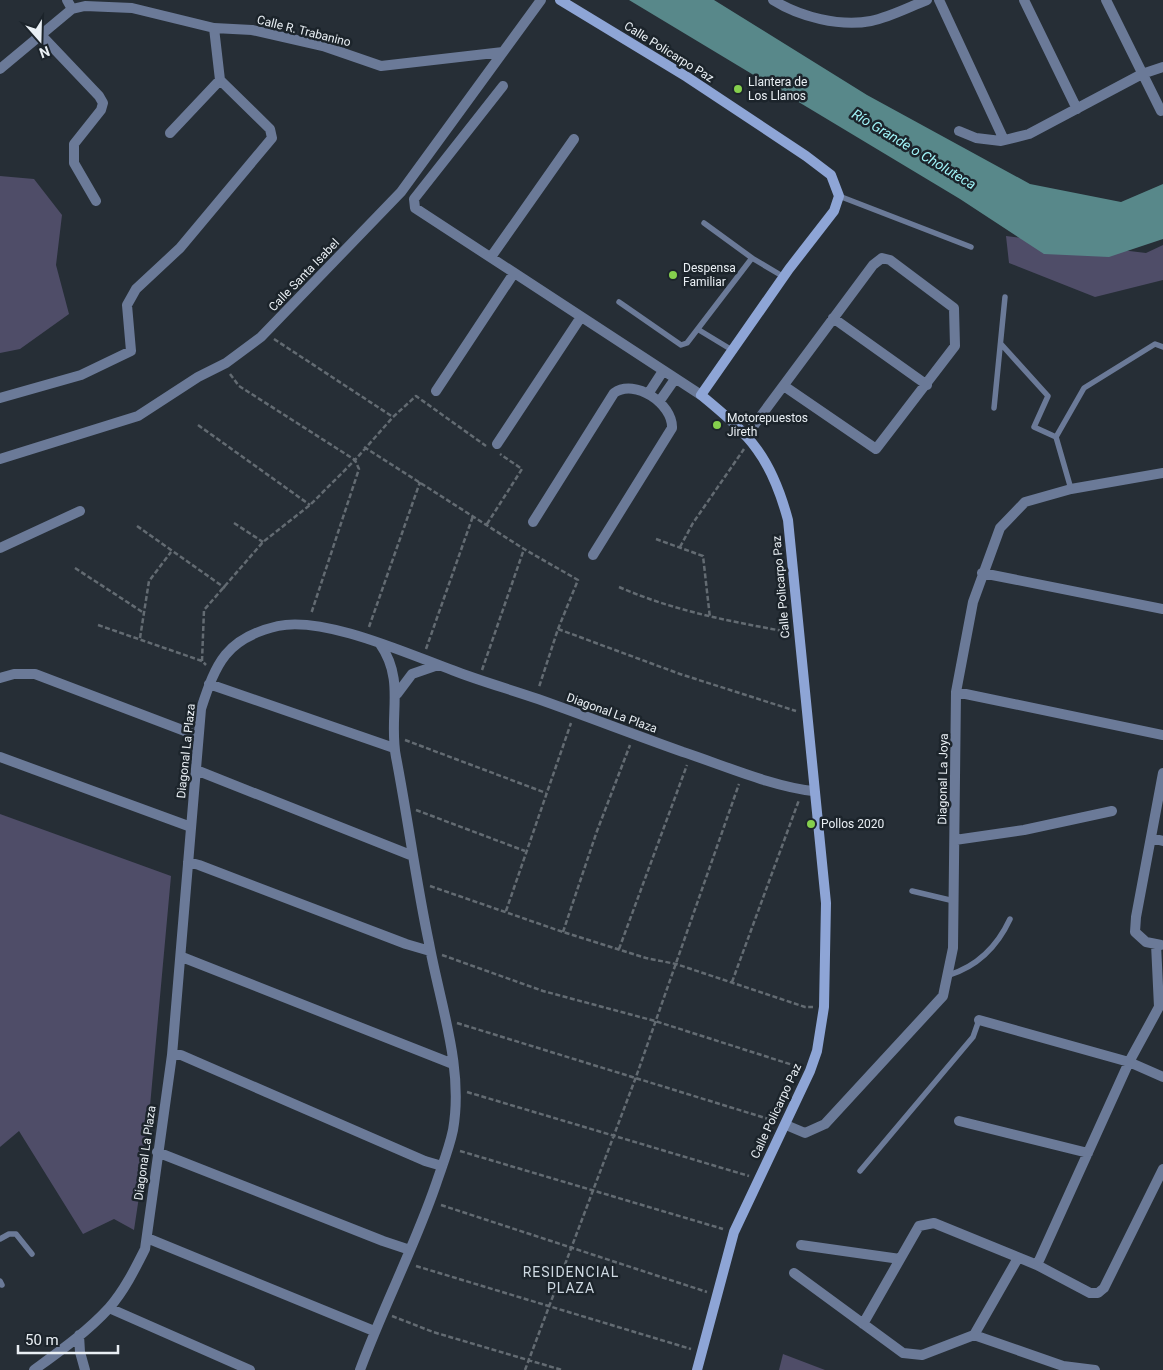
<svg xmlns="http://www.w3.org/2000/svg" width="1163" height="1370" font-family="Roboto,sans-serif">
<style>
.green{fill:#4f4d68}
.water{fill:#58888a}
.lines{fill:none;stroke-linecap:round;stroke-linejoin:round}
.path{stroke:#636b72;stroke-width:2.5;stroke-dasharray:5 2.5;stroke-linecap:butt}
.lane{stroke:#6b7a98;stroke-width:5.5}
.street{stroke:#6b7a98;stroke-width:10}
.secondary{stroke:#8ea5d6;stroke-width:10}
.poi-dot{fill:#85cf4d;stroke:#1c242b;stroke-width:2}
.labels{text-anchor:middle;stroke-width:5;stroke-linejoin:round;paint-order:stroke}
.street-label{font-size:12px;fill:#e9eff4;stroke:#1c242b}
.poi-label{font-size:12px;fill:#e9eff4;stroke:#1c242b;text-anchor:start}
.water-label{font-size:14px;font-style:italic;fill:#a1f5f9;stroke:#1c242b}
.neighbourhood-label{font-size:14px;letter-spacing:1px;fill:#ced9e2;stroke:#1c242b}
</style>
<rect width="100%" height="100%" fill="#262e36"/>
<!-- green -->
<path class="green" d="M 0,176 L 34,179 L 62,215 L 56,265 L 69,314 L 20,349 L 0,353 Z
M 1006,236 L 1146,253 L 1163,245 L 1163,280 L 1095,297 L 1009,263 Z
M 0,814 L 171,876 L 146,1150 L 134,1230 L 114,1219 L 83,1234 L 19,1131 L 0,1147 Z
M 783,1354 L 825,1370 L 779,1370 Z"/>
<!-- water -->
<path class="water" d="M 629,0 L 714,0 L 867,95 L 1030,184 L 1121,202 L 1163,184 L 1163,239 L 1109,257 L 1044,254 L 960,199 Z"/>
<g class="lines">
<!-- path -->
<path class="path" d="M 274,339 L 393,417
M 230,374 L 239,386 L 355,460 L 393,417 L 416,396 L 486,446
M 198,425 L 310,505
M 364,447 L 524,549 L 578,580 L 558,629 L 539,687
M 234,523 L 263,542
M 487,524 L 522,469 L 500,454
M 137,526 L 225,588
M 656,539 L 703,556 L 710,618
M 680,547 L 693,523 L 744,449
M 75,568 L 144,613
M 619,587 C 674,611 729,621 788,632
M 98,625 L 202,661 L 206,665
M 369,627 L 420,482
M 558,629 L 680,674 L 796,711
M 140,638 L 149,581 L 171,552
M 426,649 L 473,516
M 202,661 L 204,610 L 263,542 L 310,505 L 355,460 L 359,469 L 311,614
M 482,670 L 524,549
M 405,740 L 546,793
M 416,810 L 525,851
M 430,886 L 563,932 L 646,958 L 676,964 L 805,1007 L 813,1007
M 506,911 L 571,723
M 563,932 L 597,831 L 630,745
M 619,949 L 687,765
M 442,955 L 543,991 L 655,1021 L 799,1067
M 732,982 L 799,800
M 457,1023 L 775,1121
M 467,1092 L 749,1176
M 460,1151 L 723,1229
M 441,1205 L 707,1292
M 416,1266 L 691,1349
M 392,1316 L 433,1332 L 562,1370
M 525,1370 L 636,1077 L 739,784"/>
<!-- lane -->
<path class="lane" d="M 839,196 L 971,247
M 704,223 L 752,258 L 784,277
M 619,302 L 681,345 L 687,343 L 752,258
M 699,330 L 732,350
M 1001,344 L 1048,396 L 1034,427 L 1056,437 L 1071,489
M 994,408 L 1005,297
M 1056,437 L 1084,388 L 1155,344 L 1163,347
M 912,891 L 954,901
M 949,975 C 978,966 997,947 1010,919
M 860,1171 L 973,1037 L 979,1020
M 0,1239 L 9,1234 L 16,1234 L 32,1254
M 0,1281 L 2,1285"/>
<!-- street -->
<path class="street" d="M 67,0 L 72,9
M 773,0 C 800,17 840,27 871,21 C 890,17 909,7 927,0
M 939,0 L 1004,140
M 1024,0 L 1077,109
M 1106,0 L 1161,111
M 42,36 L 99,96 L 103,103 L 101,110 L 74,144 L 74,163 L 96,201
M 0,69 L 72,9 L 85,6 L 132,8 L 214,28 L 252,30 L 323,46 L 381,66 L 503,52
M 503,86 L 414,199 L 415,208 L 701,395
M 959,131 L 976,138 L 1001,141 L 1029,134 L 1142,74 L 1163,67
M 170,133 L 220,80
M 491,257 L 574,139
M 833,318 L 927,385
M 436,391 L 514,273
M 648,394 L 663,371
M 0,398 L 81,375 L 131,351 L 127,305 L 136,289 L 180,248 L 272,138 L 270,129 L 220,80 L 214,28
M 659,402 L 675,379
M 746,436 L 873,265 L 882,258 L 890,260 L 954,308 L 955,346 L 876,449 L 784,386
M 497,444 L 581,317
M 0,459 L 138,416 L 198,377 L 226,363 L 261,337 L 401,192 L 541,0
M 533,522 L 614,393 C 635,378 673,404 672,428 L 593,555
M 0,548 L 80,511
M 982,573 L 1163,609
M 0,678 L 14,674 L 35,674 L 198,736
M 209,684 L 394,748
M 956,692 L 1163,735
M 397,694 L 412,674 L 438,665
M 0,757 L 191,827
M 196,770 L 413,856
M 1151,838 L 1163,841
M 955,840 L 1024,830 L 1112,811
M 188,862 L 199,865 L 406,944 L 430,951
M 1161,945 L 1146,942 L 1135,932 L 1136,917 L 1163,773
M 182,957 L 453,1064
M 979,1020 L 1129,1062 L 1163,1077
M 172,1055 L 181,1055 L 425,1161 L 442,1166
M 959,1121 L 1088,1153
M 786,1125 L 805,1133 L 825,1124 L 943,996 L 953,948 L 956,692 L 973,602 L 1000,528 L 1025,502 L 1071,489 L 1163,473
M 157,1152 L 383,1241 L 410,1250
M 147,1238 L 374,1331
M 801,1245 L 900,1259
M 1037,1265 L 1129,1062 L 1159,1007 L 1156,944
M 794,1273 L 903,1353 L 922,1355 L 974,1335 L 1018,1258
M 109,1308 L 250,1370
M 863,1324 L 919,1226 L 934,1223 L 1037,1265 L 1090,1293 L 1098,1293 L 1104,1288 L 1163,1169
M 79,1335 L 80,1352 L 85,1370
M 974,1335 L 1063,1366 L 1095,1370
M 34,1370 C 60,1351 87,1332 109,1308 C 124,1291 135,1269 145,1249 L 172,1055 L 201,709 C 216,663 226,638 278,626 C 324,616 408,654 452,670 C 480,681 509,689 538,699 C 586,716 635,735 683,752 C 723,765 773,787 813,791
M 360,1370 C 383,1307 414,1248 436,1184 C 442,1166 449,1149 453,1130 C 464,1068 440,1004 429,943 C 416,882 408,819 396,757 C 388,716 406,681 380,644"/>
<!-- secondary -->
<path class="secondary" d="M 560,0 L 687,77 L 806,156 L 831,175 L 839,196 L 834,211 L 789,269 L 701,395 C 751,436 771,457 788,520 L 826,903 L 824,1007 L 817,1051 L 810,1071 L 734,1232 L 697,1370"/>
</g>
<!-- markers -->
<g class="poi-dot">
<circle cx="738" cy="89" r="5"/>
<circle cx="673" cy="275" r="5"/>
<circle cx="717" cy="425" r="5"/>
<circle cx="811" cy="824" r="5"/>
</g>
<g class="labels">
<!-- street labels -->
<g class="street-label">
<text transform="translate(304 31) rotate(14)" y="4">Calle R. Trabanino</text>
<text transform="translate(669 52) rotate(32)" y="4">Calle Policarpo Paz</text>
<text transform="translate(304 275) rotate(-46)" y="4">Calle Santa Isabel</text>
<text transform="translate(781 587) rotate(-95)" y="4">Calle Policarpo Paz</text>
<text transform="translate(612 713) rotate(20)" y="4">Diagonal La Plaza</text>
<text transform="translate(186 751) rotate(-84)" y="4">Diagonal La Plaza</text>
<text transform="translate(943 779) rotate(-89)" y="4">Diagonal La Joya</text>
<text transform="translate(776 1111) rotate(-65)" y="4">Calle Policarpo Paz</text>
<text transform="translate(145 1153) rotate(-82)" y="4">Diagonal La Plaza</text>
</g>
<!-- poi labels -->
<g class="poi-label">
<text x="748" y="86">Llantera de<tspan x="748" dy="14">Los Llanos</tspan></text>
<text x="683" y="272">Despensa<tspan x="683" dy="14">Familiar</tspan></text>
<text x="727" y="422">Motorepuestos<tspan x="727" dy="14">Jireth</tspan></text>
<text x="821" y="828">Pollos 2020</text>
</g>
<!-- water labels -->
<g class="water-label">
<text transform="translate(914 149) rotate(31)" y="5">Río Grande o Choluteca</text>
</g>
<!-- neighbourhood labels -->
<g class="neighbourhood-label">
<text x="571" y="1277">RESIDENCIAL<tspan x="571" dy="16">PLAZA</tspan></text>
</g>
</g>
<!-- north arrow -->
<g transform="translate(40 40) rotate(160)" stroke="#1c242b" stroke-width="4" paint-order="stroke">
<path d="M0-4L9 19L0 12L-9 19Z" fill="#e9eff4"/>
<text y="-8" font-size="14" font-weight="bold" text-anchor="middle" fill="#e9eff4">N</text>
</g>
<!-- scale -->
<path d="M18 1345v8h100v-8" fill="none" stroke="#e9eff4" stroke-width="2.5"/>
<text x="25" y="1345" font-size="15" fill="#e9eff4" stroke="#1c242b" stroke-width="4" paint-order="stroke">50 m</text>
</svg>
